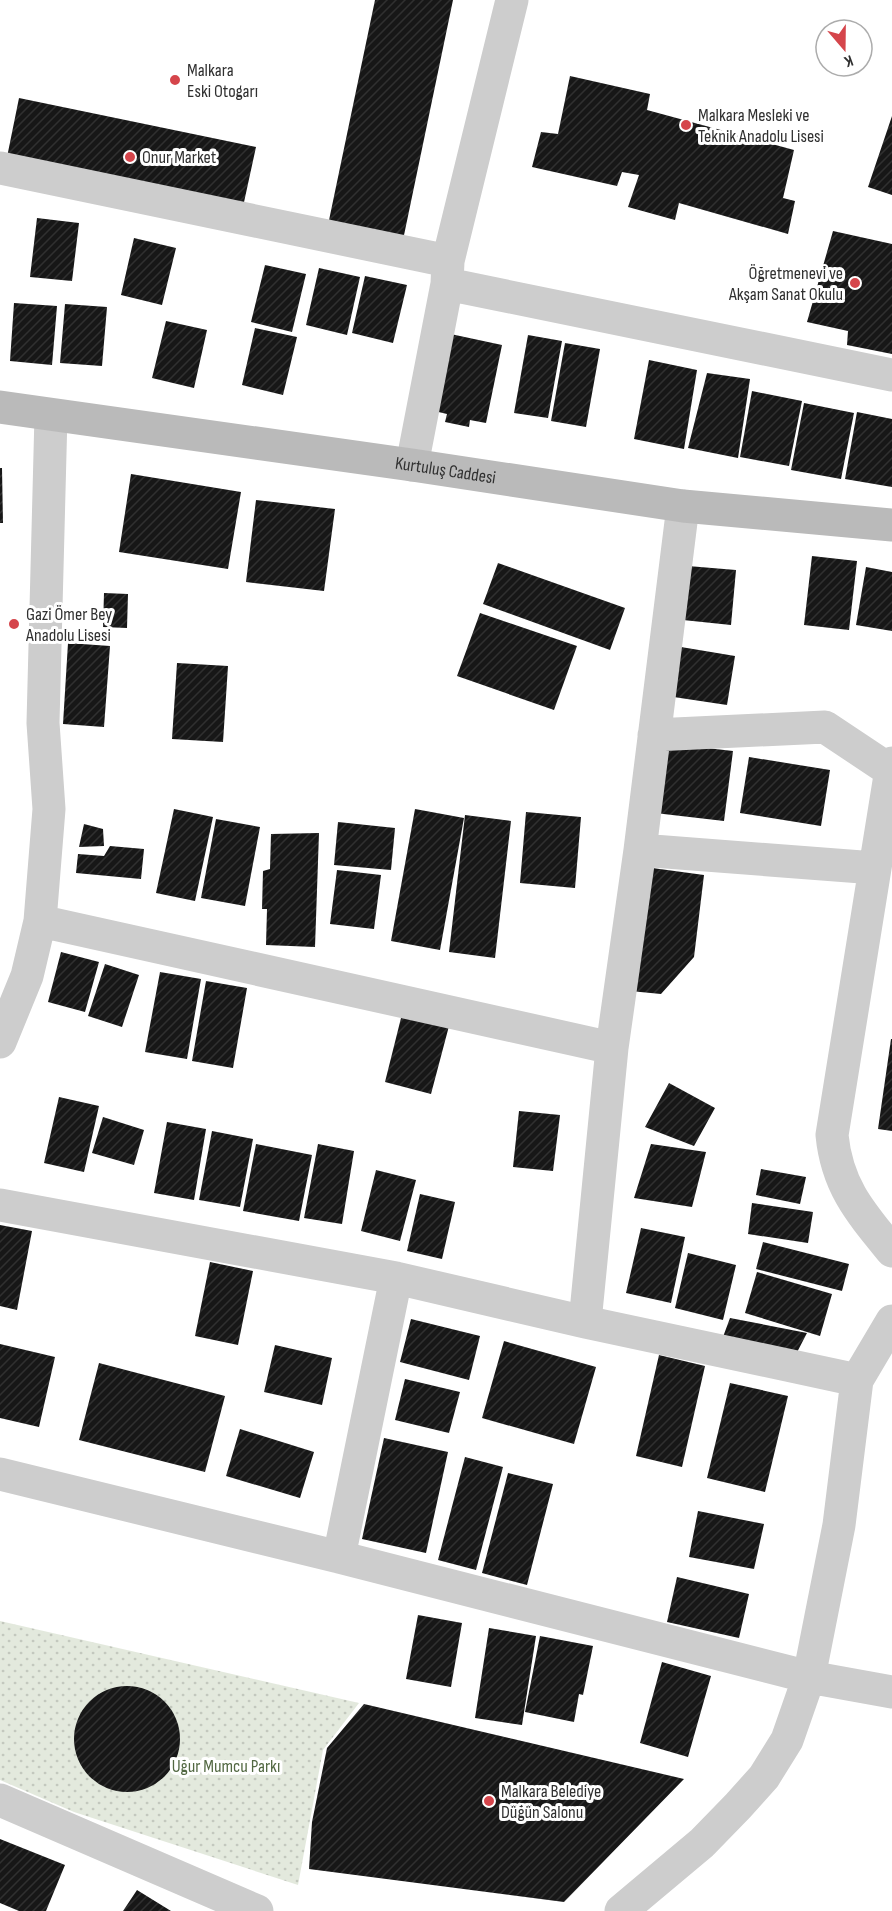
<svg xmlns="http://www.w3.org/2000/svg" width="892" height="1911" font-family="'Sofia Sans Condensed',sans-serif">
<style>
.park{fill:url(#park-dots)}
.building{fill:url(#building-hatch)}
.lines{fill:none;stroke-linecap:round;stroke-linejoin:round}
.street{stroke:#cdcdcd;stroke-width:33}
.secondary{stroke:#bababa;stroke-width:33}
.poi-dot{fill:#d5454b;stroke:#fff;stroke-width:2}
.labels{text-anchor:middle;stroke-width:6;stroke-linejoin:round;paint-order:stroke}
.poi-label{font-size:18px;fill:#303030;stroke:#fff;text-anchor:start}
.street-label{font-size:18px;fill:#303030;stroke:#fff}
.park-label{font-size:18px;fill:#526842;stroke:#fff}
</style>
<defs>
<pattern id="park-dots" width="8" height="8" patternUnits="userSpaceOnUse" patternTransform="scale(1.5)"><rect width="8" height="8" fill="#e3e9dd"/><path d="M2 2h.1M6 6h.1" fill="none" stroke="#c3c8be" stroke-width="1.8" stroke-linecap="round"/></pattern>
<pattern id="building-hatch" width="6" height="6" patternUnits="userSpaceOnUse" patternTransform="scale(1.5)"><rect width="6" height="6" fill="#171717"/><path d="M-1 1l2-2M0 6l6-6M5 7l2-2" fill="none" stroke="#303030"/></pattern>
</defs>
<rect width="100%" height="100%" fill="#fff"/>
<!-- park -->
<path class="park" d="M 0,1621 L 359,1703 L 323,1750 L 298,1885 L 74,1812 L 0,1780 Z"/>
<!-- building -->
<path class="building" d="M 375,0 L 453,0 L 403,240 L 328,225 Z
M 570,76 L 650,94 L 647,110 L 794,150 L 783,198 L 795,201 L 788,234 L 679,203 L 675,220 L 628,207 L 639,175 L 622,172 L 617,186 L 532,167 L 541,132 L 558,134 Z
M 19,98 L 256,147 L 241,216 L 5,167 Z
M 892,116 L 892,195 L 868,187 Z
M 37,218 L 79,223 L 72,281 L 30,277 Z
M 833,231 L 892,244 L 892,354 L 847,345 L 848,331 L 807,322 Z
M 134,238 L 176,248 L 162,305 L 121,295 Z
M 265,265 L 306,274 L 292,332 L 251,322 Z
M 319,268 L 360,277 L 347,335 L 306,325 Z
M 365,276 L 407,285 L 393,343 L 352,333 Z
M 14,303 L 57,306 L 52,365 L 10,361 Z
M 65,304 L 107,307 L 102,366 L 60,363 Z
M 166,321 L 207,330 L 194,388 L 152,378 Z
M 255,328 L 297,337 L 283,395 L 242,385 Z
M 446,333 L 502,345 L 486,423 L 470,420 L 469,427 L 445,422 L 447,414 L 430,410 Z
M 528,335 L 562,341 L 548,418 L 514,413 Z
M 565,343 L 600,349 L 586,427 L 551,421 Z
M 649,360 L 697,370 L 684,449 L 634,439 Z
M 707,373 L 750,379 L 738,458 L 688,448 Z
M 752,391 L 802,401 L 789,466 L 740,457 Z
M 804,403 L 854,413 L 841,479 L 791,470 Z
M 857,412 L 892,419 L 892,487 L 845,479 Z
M 0,468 L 2,468 L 3,523 L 0,523 Z
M 131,474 L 241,492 L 228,569 L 119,552 Z
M 256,500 L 335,509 L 324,591 L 246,582 Z
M 812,556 L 857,561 L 849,630 L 804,625 Z
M 498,563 L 625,608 L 610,650 L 483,604 Z
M 688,566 L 736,570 L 731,625 L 683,620 Z
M 866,567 L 892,572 L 892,631 L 856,625 Z
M 104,593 L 128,594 L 127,628 L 103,627 Z
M 480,613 L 577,646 L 554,710 L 457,676 Z
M 68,643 L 110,646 L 104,727 L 63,724 Z
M 675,646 L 735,656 L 727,705 L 667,696 Z
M 177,663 L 228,666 L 223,742 L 172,739 Z
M 663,743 L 733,751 L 724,821 L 655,813 Z
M 749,757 L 830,770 L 821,826 L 740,813 Z
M 174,809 L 213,817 L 195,901 L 156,893 Z
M 415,809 L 464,818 L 440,950 L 391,941 Z
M 526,812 L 581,817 L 575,888 L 520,883 Z
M 465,815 L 511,821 L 495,958 L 449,952 Z
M 216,819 L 260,827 L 245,906 L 201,898 Z
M 338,822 L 395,828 L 391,870 L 334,865 Z
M 84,824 L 103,829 L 104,846 L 79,847 Z
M 319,833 L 315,947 L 266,945 L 267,909 L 262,909 L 263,871 L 270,869 L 271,834 Z
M 110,846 L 144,849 L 141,879 L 76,873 L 78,854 L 104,856 Z
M 645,867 L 704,875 L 694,957 L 661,994 L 630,991 Z
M 337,870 L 381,875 L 374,929 L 330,924 Z
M 61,952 L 99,962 L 85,1012 L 48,1002 Z
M 105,964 L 139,975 L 122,1027 L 88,1016 Z
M 160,972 L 201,979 L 187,1059 L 145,1052 Z
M 206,981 L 247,988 L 233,1068 L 192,1061 Z
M 402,1014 L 449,1026 L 431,1094 L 385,1082 Z
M 891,1039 L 892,1039 L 892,1131 L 878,1129 Z
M 669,1083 L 715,1108 L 694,1146 L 645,1127 Z
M 59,1097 L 99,1106 L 84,1172 L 44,1163 Z
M 519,1111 L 560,1115 L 553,1171 L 513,1167 Z
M 103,1117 L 144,1130 L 134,1165 L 92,1153 Z
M 167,1122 L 206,1129 L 194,1200 L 154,1193 Z
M 212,1131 L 253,1139 L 240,1207 L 199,1200 Z
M 256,1144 L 312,1155 L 299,1221 L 243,1211 Z
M 318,1144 L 354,1151 L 342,1224 L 304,1218 Z
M 651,1144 L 706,1152 L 692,1207 L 634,1198 Z
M 761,1169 L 806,1177 L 800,1204 L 756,1195 Z
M 376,1170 L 416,1180 L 400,1241 L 361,1231 Z
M 420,1194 L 455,1202 L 442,1259 L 407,1251 Z
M 752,1203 L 813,1212 L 808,1243 L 748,1234 Z
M 0,1225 L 32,1231 L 17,1310 L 0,1306 Z
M 641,1228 L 685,1237 L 671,1303 L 626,1293 Z
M 763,1242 L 849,1264 L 842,1291 L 756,1269 Z
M 688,1253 L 736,1265 L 723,1320 L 675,1308 Z
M 210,1262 L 253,1271 L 238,1345 L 195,1336 Z
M 757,1272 L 832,1294 L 820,1336 L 745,1313 Z
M 730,1318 L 807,1333 L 793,1360 L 720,1345 Z
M 411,1319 L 480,1336 L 469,1380 L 400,1362 Z
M 504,1341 L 596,1367 L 574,1444 L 482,1418 Z
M 0,1344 L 55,1357 L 39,1427 L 0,1418 Z
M 275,1345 L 332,1358 L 322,1405 L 264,1392 Z
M 659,1355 L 705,1366 L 682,1467 L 636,1456 Z
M 99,1363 L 225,1396 L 205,1472 L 79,1440 Z
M 405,1379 L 460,1392 L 449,1433 L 395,1420 Z
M 730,1383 L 788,1396 L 765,1492 L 707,1478 Z
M 240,1429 L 314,1452 L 300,1498 L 226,1476 Z
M 384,1438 L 448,1452 L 426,1553 L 362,1539 Z
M 465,1457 L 503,1467 L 476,1570 L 438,1560 Z
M 508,1473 L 553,1484 L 527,1585 L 482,1573 Z
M 698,1511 L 764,1524 L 754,1569 L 689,1557 Z
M 677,1577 L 749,1594 L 739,1638 L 667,1622 Z
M 418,1615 L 462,1623 L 451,1687 L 406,1679 Z
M 489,1628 L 536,1636 L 522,1725 L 475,1718 Z
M 540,1636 L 593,1646 L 583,1695 L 579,1694 L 574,1722 L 525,1712 Z
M 662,1662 L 711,1676 L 688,1757 L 640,1743 Z
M74 1739a53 53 0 1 1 106 0a53 53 0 1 1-106 0Z
M 364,1704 L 684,1779 L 564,1902 L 309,1869 L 312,1822 L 327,1748 Z
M 0,1839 L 65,1865 L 46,1911 L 19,1911 L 0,1903 Z
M 137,1890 L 171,1911 L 123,1911 Z"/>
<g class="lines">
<!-- street -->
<path class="street" d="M 0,168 L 448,261 L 447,284 L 892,375
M 448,261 L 512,0
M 412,465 L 447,284
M 654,735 L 825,727 L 891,771
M 892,763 L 832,1135 C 837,1186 860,1212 892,1251
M 640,850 L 875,868
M 40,921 L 612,1048
M 0,1042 L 27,976 L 40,921 L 49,809 L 43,723 L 51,415
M 0,1205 L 396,1278 L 585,1322 L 857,1380
M 396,1278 L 339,1557 L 809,1677 L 892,1692
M 585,1322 L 612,1048 L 640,850 L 683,506
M 0,1474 L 339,1557
M 0,1800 L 257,1911
M 621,1911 L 702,1843 L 738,1806 L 764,1777 L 787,1740 L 809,1677 L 839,1525 L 857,1380 L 892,1321"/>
<!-- secondary -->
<path class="secondary" id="s1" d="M 0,407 L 412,465 L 683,506 L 892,525"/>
</g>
<!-- markers -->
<g class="poi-dot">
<circle cx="175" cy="80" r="6"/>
<circle cx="686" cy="125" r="6"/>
<circle cx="130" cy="157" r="6"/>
<circle cx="855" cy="283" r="6"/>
<circle cx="14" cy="624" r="6"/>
<circle cx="489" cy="1801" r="6"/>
</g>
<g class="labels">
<!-- poi labels -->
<g class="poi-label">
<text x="187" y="76">Malkara<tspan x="187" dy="21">Eski Otogarı</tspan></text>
<text x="698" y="121">Malkara Mesleki ve<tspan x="698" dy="21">Teknik Anadolu Lisesi</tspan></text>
<text x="142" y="163">Onur Market</text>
<text x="843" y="279" text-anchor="end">Öğretmenevi ve<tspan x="843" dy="21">Akşam Sanat Okulu</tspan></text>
<text x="26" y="620">Gazi Ömer Bey<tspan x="26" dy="21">Anadolu Lisesi</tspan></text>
<text x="501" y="1797">Malkara Belediye<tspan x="501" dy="21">Düğün Salonu</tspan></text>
</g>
<!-- street labels -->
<g class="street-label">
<text dy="6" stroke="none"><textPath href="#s1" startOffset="450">Kurtuluş Caddesi</textPath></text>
</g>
<!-- park labels -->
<g class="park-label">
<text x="226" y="1772">Uğur Mumcu Parkı</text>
</g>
</g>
<!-- north arrow -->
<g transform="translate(844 48) rotate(160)"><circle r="28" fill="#ffffff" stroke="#acacac" stroke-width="1.5"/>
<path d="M0-4.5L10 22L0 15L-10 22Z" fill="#d5454b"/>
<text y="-9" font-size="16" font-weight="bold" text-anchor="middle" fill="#303030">K</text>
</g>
</svg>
